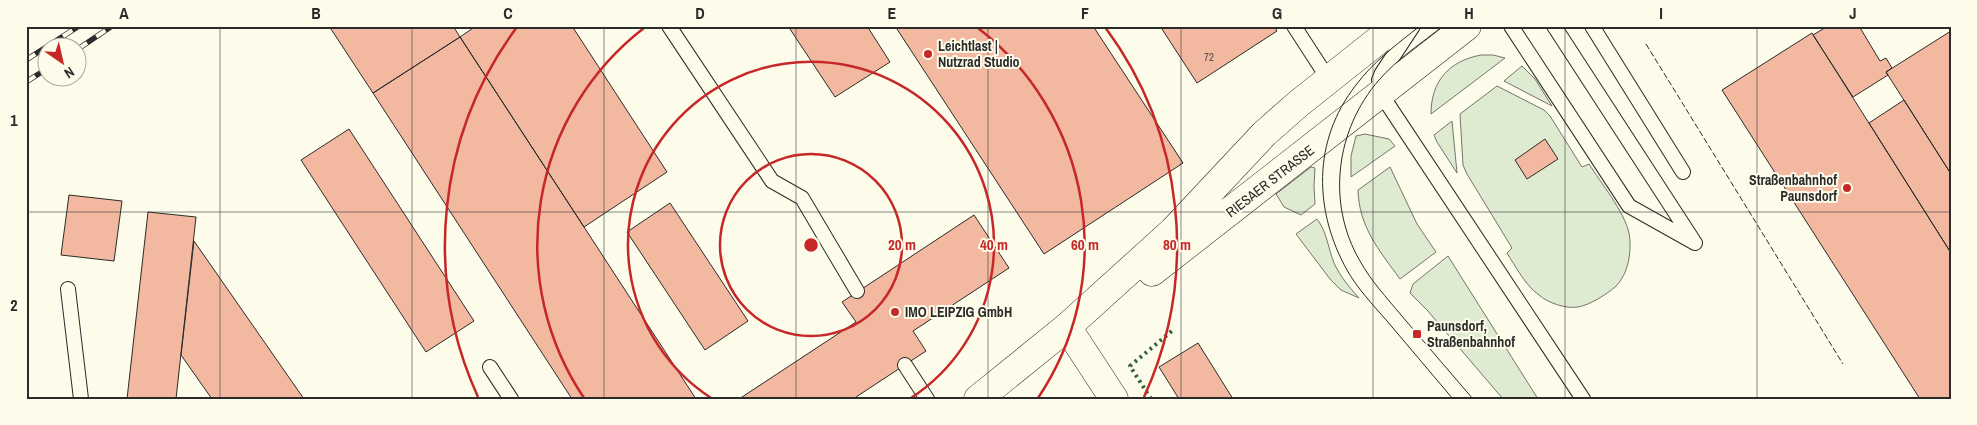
<svg xmlns="http://www.w3.org/2000/svg" width="1977" height="425" font-family="'Archivo Narrow',sans-serif">
<style>
.green{fill:#deebd1;stroke:#74746e}
.building{fill:#f2b8a0;stroke:#2b2b2b}
.lines{fill:none;stroke-linecap:round;stroke-linejoin:round}
.service-casing{stroke:#2b2b2b;stroke-width:16}
.minor-casing{stroke:#2b2b2b;stroke-width:29}
.secondary-casing{stroke:#2b2b2b;stroke-width:29}
.service{stroke:#fdfbea;stroke-width:14}
.minor{stroke:#fdfbea;stroke-width:28}
.secondary{stroke:#fdfbea;stroke-width:28}
.tram{stroke:#2b2b2b;stroke-width:1}
.rail-casing{stroke:#2b2b2b;stroke-width:5.5}
.rail{stroke:#fdfbea;stroke-width:4;stroke-dasharray:11;stroke-linecap:butt}
.hedge{stroke:#34623c;stroke-width:4;stroke-dasharray:2.5 4;stroke-linecap:butt}
.fence{stroke:#2b2b2b;stroke-width:1;stroke-dasharray:6 2.5;stroke-linecap:butt}
.grid{fill:none;stroke:#2b2b2b;stroke-width:1;stroke-opacity:0.55}
.ring{fill:none;stroke:#c62828;stroke-width:2.5}
.poi-dot{fill:#c62828;stroke:#fdfbea;stroke-width:2}
.labels{text-anchor:middle;stroke-width:4;stroke-linejoin:round;paint-order:stroke}
.number-label{font-size:11px;fill:#5d4e48}
.poi-label{font-size:14px;font-weight:bold;fill:#2b2b2b;stroke:#fdfbea;text-anchor:start}
.street-label{font-size:14px;fill:#2b2b2b;stroke:#fdfbea}
.centre{fill:#c62828;stroke:#fdfbea;stroke-width:2.5}
.ring-label{font-size:15px;text-anchor:middle;font-weight:bold;fill:#c62828;stroke:#fdfbea;stroke-width:4;stroke-linejoin:round;paint-order:stroke}
.neatline{fill:none;stroke:#2b2b2b;stroke-width:2}
.grid-label{font-size:16px;text-anchor:middle;font-weight:bold;fill:#2b2b2b}
</style>
<rect width="100%" height="100%" fill="#fdfbea"/>
<!-- green -->
<path class="green" d="M 1481,55 L 1493,55 L 1505,58 L 1431,114 C 1431,81 1449,61 1481,55 Z
M 1522,66 L 1535,79 L 1552,106 L 1504,81 Z
M 1497,86 L 1544,110 L 1550,116 L 1582,167 L 1589,164 C 1601,183 1624,211 1629,233 C 1632,250 1629,274 1615,287 C 1607,294 1590,305 1578,307 C 1566,309 1548,303 1539,295 C 1525,285 1516,267 1507,253 L 1512,248 L 1467,174 L 1463,165 L 1460,114 Z
M 1452,121 L 1457,173 L 1437,142 L 1434,135 Z
M 1365,134 L 1389,139 L 1395,146 L 1351,177 L 1351,156 L 1356,136 Z
M 1311,167 L 1315,168 L 1314,186 L 1315,204 L 1301,215 L 1284,207 L 1276,194 Z
M 1390,167 L 1417,224 L 1436,252 L 1400,279 C 1379,250 1359,227 1358,190 Z
M 1317,219 C 1327,232 1328,248 1334,263 C 1340,276 1349,287 1359,298 L 1341,290 L 1330,279 L 1296,234 Z
M 1448,256 L 1538,399 L 1503,399 L 1427,310 L 1410,293 L 1413,284 Z"/>
<!-- building -->
<path class="building" d="M 329,26 L 453,26 L 460,37 L 373,93 Z
M 476,26 L 572,26 L 667,172 L 584,227 L 460,37 Z
M 788,26 L 867,26 L 890,62 L 835,97 Z
M 895,26 L 1093,26 L 1183,163 L 1044,254 Z
M 1160,26 L 1274,26 L 1277,31 L 1197,83 Z
M 1828,26 L 1859,26 L 1880,61 L 1886,58 L 1892,68 L 1886,72 L 1888,75 L 1853,97 L 1813,35 Z
M 1951,31 L 1951,174 L 1886,72 Z
M 1812,33 L 1951,253 L 1951,399 L 1920,399 L 1722,90 Z
M 460,37 L 584,227 L 696,399 L 572,399 L 373,93 Z
M 1904,100 L 1951,174 L 1951,253 L 1869,123 Z
M 349,129 L 474,321 L 426,352 L 301,160 Z
M 1545,139 L 1558,159 L 1527,179 L 1515,160 Z
M 69,195 L 122,201 L 114,261 L 61,255 Z
M 670,203 L 748,321 L 705,350 L 627,232 Z
M 148,212 L 196,217 L 176,399 L 127,399 Z
M 974,215 L 1009,268 L 913,331 L 926,351 L 853,399 L 739,399 L 856,322 L 842,302 Z
M 194,241 L 304,399 L 212,399 L 181,355 Z
M 1198,343 L 1233,399 L 1179,399 L 1159,367 Z"/>
<g class="lines">
<defs>
<path id="service" d="M 669,26 L 772,181 L 802,198 L 857,291
M 1294,26 L 1329,80
M 1413,26 L 1382,73 L 1379,80 L 1381,94 L 1583,399
M 1511,26 L 1629,206 L 1695,243
M 1554,26 L 1693,240
M 1592,26 L 1683,172
M 68,289 L 81,399
M 905,365 L 927,399
M 490,367 L 511,399"/>
<path id="minor" d="M 1067,327 L 1114,399"/>
<path id="secondary" d="M 1152,272 L 1467,26
M 978,399 L 1067,327 L 1173,231 L 1264,134 L 1298,104 L 1396,26"/>
</defs>
<!-- service casing -->
<use href="#service" class="service-casing"/>
<!-- minor casing -->
<use href="#minor" class="minor-casing"/>
<!-- secondary casing -->
<use href="#secondary" class="secondary-casing"/>
<!-- service -->
<use href="#service" class="service"/>
<!-- minor -->
<use href="#minor" class="minor"/>
<!-- secondary -->
<use href="#secondary" class="secondary"/>
<!-- tram -->
<path class="tram" d="M 1420,26 C 1397,44 1373,62 1356,85 C 1312,141 1314,211 1347,270 C 1357,288 1373,305 1387,321 C 1409,347 1431,373 1453,399
M 1443,26 C 1422,43 1397,59 1379,80 C 1336,129 1326,203 1360,261 C 1371,281 1387,298 1401,315 C 1425,343 1449,371 1473,399"/>
<defs>
<path id="rail" d="M 78,49 L 112,26
M 26,60 L 79,26
M 26,82 L 48,68"/>
</defs>
<!-- rail casing -->
<use href="#rail" class="rail-casing"/>
<!-- rail -->
<use href="#rail" class="rail"/>
<!-- hedge -->
<path class="hedge" d="M 1151,399 L 1130,366 L 1173,330"/>
<!-- fence -->
<path class="fence" d="M 1646,44 L 1843,364"/>
</g>
<!-- grid -->
<path class="grid" d="M 220,26 L 220,399M 412,26 L 412,399M 604,26 L 604,399M 796,26 L 796,399M 988,26 L 988,399M 1181,26 L 1181,399M 1373,26 L 1373,399M 1565,26 L 1565,399M 1757,26 L 1757,399M 26,212 L 1951,212"/>
<!-- distance rings -->
<g class="ring">
<circle cx="811" cy="245" r="91"/>
<path d="M711 398A183 183 0 1 1 911 398"/>
<path d="M584 398A274 274 0 0 1 644 28M978 28A274 274 0 0 1 1038 398"/>
<path d="M478 397A366 366 0 0 1 517 27M1105 27A366 366 0 0 1 1144 397"/>
</g>
<!-- markers -->
<g class="poi-dot">
<circle cx="928" cy="54" r="5"/>
<circle cx="1847" cy="188" r="5"/>
<circle cx="895" cy="312" r="5"/>
<rect x="1412" y="329" width="10" height="10" rx="2.5"/>
</g>
<g class="labels">
<!-- number labels -->
<g class="number-label">
<text x="1209" y="61">72</text>
</g>
<!-- poi labels -->
<g class="poi-label">
<text x="938" y="51">Leichtlast |<tspan x="938" dy="16">Nutzrad Studio</tspan></text>
<text x="1837" y="185" text-anchor="end">Straßenbahnhof<tspan x="1837" dy="16">Paunsdorf</tspan></text>
<text x="905" y="317">IMO LEIPZIG GmbH</text>
<text x="1427" y="331">Paunsdorf,<tspan x="1427" dy="16">Straßenbahnhof</tspan></text>
</g>
<!-- street labels -->
<g class="street-label">
<text transform="translate(1270 181) rotate(-38)" y="5">RIESAER STRASSE</text>
</g>
</g>
<circle cx="811" cy="245" r="8" class="centre"/>
<g class="ring-label">
<text x="902" y="250">20 m</text>
<text x="994" y="250">40 m</text>
<text x="1085" y="250">60 m</text>
<text x="1177" y="250">80 m</text>
</g>
<!-- border -->
<rect width="1977" height="425" fill="none" stroke="#fdfbea" stroke-width="55"/>
<!-- north arrow -->
<g transform="translate(62 62) rotate(146)"><circle r="24" fill="#fdfbea" stroke="#a9a89e"/>
<path d="M0-4L9 19L0 12L-9 19Z" fill="#c62828"/>
<text y="-8" font-size="14" font-weight="bold" text-anchor="middle" fill="#2b2b2b">N</text>
</g>
<rect x="28" y="28" width="1922" height="370" class="neatline"/>
<g class="grid-label">
<text x="124" y="19">A</text>
<text x="316" y="19">B</text>
<text x="508" y="19">C</text>
<text x="700" y="19">D</text>
<text x="892" y="19">E</text>
<text x="1085" y="19">F</text>
<text x="1277" y="19">G</text>
<text x="1469" y="19">H</text>
<text x="1661" y="19">I</text>
<text x="1853" y="19">J</text>
<text x="14" y="126">1</text>
<text x="14" y="311">2</text>
</g>
</svg>
